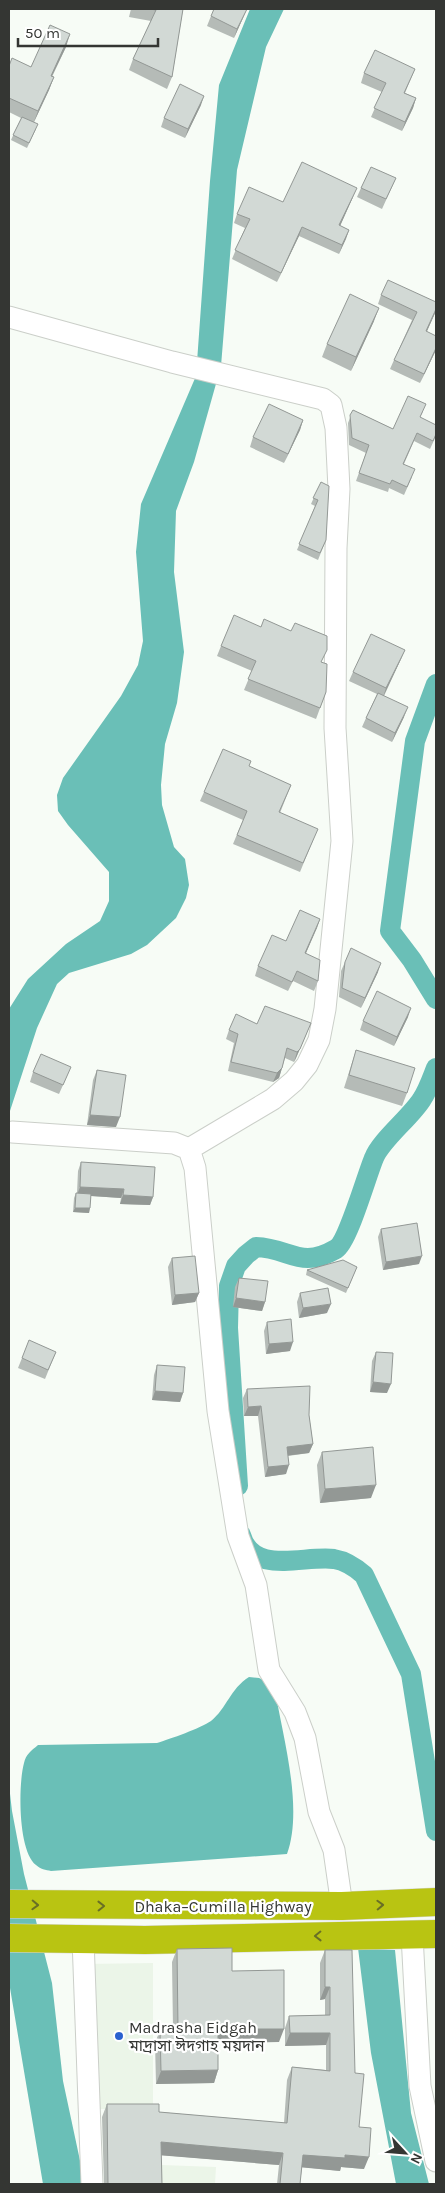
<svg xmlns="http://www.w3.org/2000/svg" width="445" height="2193" font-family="Karla,'Noto Sans Bengali',sans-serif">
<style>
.built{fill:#ebf5e8}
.water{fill:#6abfb7}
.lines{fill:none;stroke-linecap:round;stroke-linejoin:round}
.canal{stroke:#6abfb7;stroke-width:20}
.minor-casing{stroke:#cbcfc9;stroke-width:23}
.highway-casing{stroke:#d6d7d6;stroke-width:29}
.minor{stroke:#fff;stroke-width:21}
.highway{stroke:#b9c412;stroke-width:28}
.wall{fill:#b5bbb7}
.shaded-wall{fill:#939895}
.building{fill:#d2d9d5;stroke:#939895}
.oneway{stroke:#696f26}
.poi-dot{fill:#2a61cf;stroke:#fff;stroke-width:2}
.labels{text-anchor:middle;stroke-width:4.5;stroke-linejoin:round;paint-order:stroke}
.street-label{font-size:16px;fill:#343633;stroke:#fff}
.poi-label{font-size:16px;fill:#343633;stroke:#fff;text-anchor:start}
</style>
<rect width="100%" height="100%" fill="#f7fcf6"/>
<!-- built -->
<path class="built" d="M 153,1963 L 153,2109 L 85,2109 L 85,1964 Z
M 162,2165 L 216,2167 L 215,2184 L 161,2184 Z"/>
<!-- water -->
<path class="water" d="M 250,9 L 284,9 L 266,47 L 237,170 L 221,366 L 194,462 L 176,511 L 174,572 L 184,652 L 177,703 L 165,744 L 161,785 L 162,805 L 174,847 L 185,859 L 189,885 L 186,898 L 176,918 L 147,945 L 131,954 L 69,973 L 57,984 L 37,1028 L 9,1114 L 9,1009 L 28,979 L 66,944 L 100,921 L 109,901 L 109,872 L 68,825 L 58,811 L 57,795 L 63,778 L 121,696 L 138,665 L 143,641 L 136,552 L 141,504 L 196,376 L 210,181 L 219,85 Z
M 249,1677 L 259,1678 L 274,1685 C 282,1734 304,1807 287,1854 L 51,1871 C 46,1870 40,1869 36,1865 C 18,1851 18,1785 24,1763 C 26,1754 31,1751 38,1745 L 157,1743 C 170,1739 201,1728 211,1721 C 227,1708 230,1689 249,1677 Z
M 9,1785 L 12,1811 L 24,1874 L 52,1983 L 63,2081 L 85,2184 L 43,2184 L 9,1982 Z
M 358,1948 L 395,1950 L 411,2113 L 429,2184 L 396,2184 L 371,2053 Z"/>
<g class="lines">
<!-- canal -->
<path class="canal" d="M 436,684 L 415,741 L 390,931 L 412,960 L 436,999
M 238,1486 L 228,1328 L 229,1286 L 236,1266 L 246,1255 L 256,1247 C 290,1248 300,1270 336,1249 C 348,1242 367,1174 374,1158 C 381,1140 411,1117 422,1099 C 428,1090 432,1078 436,1068
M 241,1535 C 252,1576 304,1555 334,1559 C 346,1561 355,1567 364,1575 L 411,1674 L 436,1831"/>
<defs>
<path id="minor" d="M 9,317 L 172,362 L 323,399 L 331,405 L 336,428 L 339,489 L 336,548 L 335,728 L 342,841 L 325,1009 L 319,1040 L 307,1065 L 294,1081 L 273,1099 L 189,1149
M 12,1132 L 174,1143 L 189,1149 L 195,1168 L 218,1411 L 238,1536 L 256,1585 L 269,1670 L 295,1712 L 305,1738 L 319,1812 L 334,1850 L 342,1906
M 412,1935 L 420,2086 L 436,2161
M 83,1939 L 92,2184"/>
<path id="highway" d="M 9,1904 L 342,1906 L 436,1902
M 9,1938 L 145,1940 L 436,1934"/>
</defs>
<!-- minor casing -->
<use href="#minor" class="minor-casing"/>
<!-- highway casing -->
<use href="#highway" class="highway-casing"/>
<!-- minor -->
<use href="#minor" class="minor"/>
<!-- highway -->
<use href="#highway" class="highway"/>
</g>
<!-- wall -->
<path class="wall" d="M 131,9 L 183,9 L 172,77 L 167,89 L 129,70 L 133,59 L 151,21 L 129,17 Z
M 247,9 L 234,38 L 207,26 L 211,16 Z
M 66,47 L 52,77 L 54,77 L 49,90 L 34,122 L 36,129 L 27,148 L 11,140 L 21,118 L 9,112 L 9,66 L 31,67 Z
M 415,69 L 405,93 L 416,98 L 413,108 L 402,131 L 371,117 L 382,92 L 361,83 L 364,73 Z
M 201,105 L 185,138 L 161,127 L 164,118 Z
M 396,178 L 392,187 L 382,209 L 357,197 L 361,188 Z
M 353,197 L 340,226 L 349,230 L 339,254 L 299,236 L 277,282 L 232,259 L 245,228 L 234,223 L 237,214 L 283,202 Z
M 381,295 L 436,311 L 427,331 L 436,350 L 420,383 L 390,369 L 394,360 L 412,320 L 378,304 Z
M 374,321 L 351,371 L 322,357 L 327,344 Z
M 353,410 L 393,429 L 423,412 L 420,417 L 436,436 L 430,449 L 414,441 L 404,464 L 412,477 L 404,495 L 389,488 L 388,492 L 356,481 L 366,453 L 349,445 L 348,423 Z
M 303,420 L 300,430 L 284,463 L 250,447 L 253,437 Z
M 321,482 L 326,540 L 318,560 L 297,550 L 315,506 L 311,504 Z
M 221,646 L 322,663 L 326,692 L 316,719 L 244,690 L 252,671 L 217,656 Z
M 405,650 L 401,659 L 384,696 L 404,717 L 392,742 L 362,727 L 366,718 L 377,694 L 349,681 L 353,672 Z
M 249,767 L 291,785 L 280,813 L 314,838 L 300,872 L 233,844 L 243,820 L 200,801 L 204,792 Z
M 320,919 L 306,953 L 318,981 L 314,991 L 293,981 L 288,991 L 255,976 L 258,966 L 286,941 Z
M 345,962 L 378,972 L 361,1008 L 339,997 L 341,971 Z
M 408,1017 L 394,1046 L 360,1030 L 363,1021 Z
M 311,1023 L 296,1058 L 294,1062 L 285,1058 L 279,1078 L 273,1082 L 228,1071 L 234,1043 L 226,1039 L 229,1030 L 257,1024 Z
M 356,1050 L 407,1093 L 402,1106 L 344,1088 Z
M 97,1070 L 116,1127 L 87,1125 L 93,1080 Z
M 33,1072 L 67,1076 L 59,1094 L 30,1082 Z
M 81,1162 L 153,1197 L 150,1205 L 120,1204 L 121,1198 L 91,1196 L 89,1213 L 73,1212 L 74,1198 L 76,1193 L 77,1193 L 78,1171 Z
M 381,1229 L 419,1264 L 383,1270 L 378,1237 Z
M 172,1258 L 199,1293 L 195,1302 L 172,1305 L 168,1267 Z
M 357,1267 L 346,1293 L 306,1275 L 307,1270 Z
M 239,1278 L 265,1302 L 262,1311 L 233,1307 L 235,1287 Z
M 300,1293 L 327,1313 L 299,1318 L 297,1302 Z
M 267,1322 L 290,1351 L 266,1354 L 264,1331 Z
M 56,1352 L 45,1379 L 18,1368 L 22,1358 Z
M 376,1352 L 387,1393 L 370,1392 L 372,1361 Z
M 157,1365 L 183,1393 L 180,1402 L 152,1400 L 154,1375 Z
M 247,1389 L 309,1415 L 313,1444 L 309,1453 L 288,1456 L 286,1474 L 265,1477 L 258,1416 L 244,1416 L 243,1398 Z
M 322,1452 L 371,1498 L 320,1503 L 317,1465 Z
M 177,1949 L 232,1971 L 279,2042 L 218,2042 L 218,2070 L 214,2083 L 156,2084 L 155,2043 L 160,2030 L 173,2029 L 172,1962 Z
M 325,1950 L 355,2073 L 359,2127 L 364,2169 L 341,2167 L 340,2171 L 302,2167 L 300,2184 L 277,2184 L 279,2165 L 161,2155 L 162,2184 L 104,2184 L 102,2117 L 107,2104 L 159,2112 L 284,2123 L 287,2080 L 292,2067 L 326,2070 L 326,2045 L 285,2046 L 285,2028 L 289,2016 L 325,2015 L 325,1999 L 320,2000 L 320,1963 Z"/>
<!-- shaded-wall -->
<path class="shaded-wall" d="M 247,9 L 234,38 L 237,29 Z
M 70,34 L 66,47 L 46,88 L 51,76 Z
M 54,77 L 49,90 L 33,124 L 38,111 Z
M 204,96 L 201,105 L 185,138 L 188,129 Z
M 416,98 L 413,108 L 402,131 L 405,122 Z
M 357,188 L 353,197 L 336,235 L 339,225 Z
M 302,227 L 299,236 L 277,282 L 281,273 Z
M 349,230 L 346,239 L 339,254 L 342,245 Z
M 379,308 L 374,321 L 351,371 L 356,357 Z
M 436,309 L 436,311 L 423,340 L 426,331 Z
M 436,348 L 436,350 L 420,383 L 424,374 Z
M 303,420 L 300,430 L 284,463 L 288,454 Z
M 405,650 L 401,659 L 383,697 L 386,688 Z
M 408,707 L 404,717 L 392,742 L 395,733 Z
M 320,919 L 317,928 L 302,962 L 305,953 Z
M 381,963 L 378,972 L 361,1008 L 365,998 Z
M 411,1008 L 408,1017 L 394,1046 L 397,1037 Z
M 311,1023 L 296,1058 L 294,1062 L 297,1052 Z
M 282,1068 L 279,1078 L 273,1082 L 277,1073 Z
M 90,1115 L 120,1117 L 116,1127 L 87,1125 Z
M 80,1187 L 124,1189 L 121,1198 L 77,1195 Z
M 123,1195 L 153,1197 L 150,1205 L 120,1204 Z
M 75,1208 L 90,1208 L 89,1213 L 73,1212 Z
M 422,1256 L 419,1264 L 383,1270 L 386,1262 Z
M 199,1293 L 195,1302 L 172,1305 L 175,1295 Z
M 236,1298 L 265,1302 L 262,1311 L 233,1307 Z
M 331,1304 L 327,1313 L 299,1318 L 303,1308 Z
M 293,1342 L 290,1351 L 266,1354 L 269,1344 Z
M 373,1382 L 391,1384 L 387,1393 L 370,1392 Z
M 155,1391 L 183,1393 L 180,1402 L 152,1400 Z
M 261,1406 L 258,1416 L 244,1416 L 248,1407 Z
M 313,1444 L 309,1453 L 284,1456 L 287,1447 Z
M 289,1465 L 286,1474 L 265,1477 L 268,1467 Z
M 376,1485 L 371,1498 L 320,1503 L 325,1489 Z
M 325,1987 L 330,1987 L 325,1999 L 320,2000 Z
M 218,2029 L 284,2029 L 279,2042 L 213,2043 Z
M 290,2033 L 330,2033 L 326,2045 L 285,2046 Z
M 218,2070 L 214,2083 L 156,2084 L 161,2071 Z
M 161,2142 L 283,2153 L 279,2165 L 157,2155 Z
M 303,2155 L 345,2155 L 369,2157 L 364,2169 L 341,2167 L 340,2171 L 298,2167 Z"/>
<!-- building -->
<path class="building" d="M 150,9 L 183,9 L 172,77 L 133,59 L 156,10 Z
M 214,9 L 247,9 L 237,29 L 211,16 Z
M 50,25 L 70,34 L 51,76 L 54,77 L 38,111 L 9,98 L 9,66 L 12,58 L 31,67 Z
M 375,50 L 415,69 L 404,93 L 416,98 L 405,122 L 374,108 L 386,83 L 364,73 Z
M 180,84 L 204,96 L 188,129 L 164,118 Z
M 22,117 L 38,124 L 29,143 L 13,135 Z
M 302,162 L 357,188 L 339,225 L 349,230 L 342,245 L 302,227 L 281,273 L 235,250 L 250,219 L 237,214 L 249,187 L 283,202 Z
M 371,167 L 396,178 L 386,199 L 361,188 Z
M 388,280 L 436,302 L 436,309 L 426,331 L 436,336 L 436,348 L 424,374 L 394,360 L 417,312 L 381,295 Z
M 350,294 L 379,308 L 356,357 L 327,344 Z
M 408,396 L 426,404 L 420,417 L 436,425 L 436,434 L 433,441 L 417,433 L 403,464 L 415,469 L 407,487 L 392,480 L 390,484 L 359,473 L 369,445 L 352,438 L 350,415 L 353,410 L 393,429 Z
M 269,404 L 303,420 L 288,454 L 253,437 Z
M 321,482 L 329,486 L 326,540 L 320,553 L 299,544 L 318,500 L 313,498 Z
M 234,615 L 261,627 L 264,619 L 291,631 L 295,623 L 327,636 L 327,650 L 321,662 L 327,664 L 326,692 L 320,708 L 248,679 L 256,661 L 221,646 Z
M 371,634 L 405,650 L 386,688 L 353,672 Z
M 378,693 L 408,707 L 395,733 L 366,718 Z
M 223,749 L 251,761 L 249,766 L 291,785 L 279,812 L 318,829 L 303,863 L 237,835 L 247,811 L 204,792 Z
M 300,910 L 320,919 L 305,953 L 320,960 L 318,981 L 297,971 L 292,982 L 258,966 L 272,935 L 286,941 Z
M 351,948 L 381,963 L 365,998 L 342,988 L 345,962 Z
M 377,991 L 411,1008 L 397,1037 L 363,1021 Z
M 265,1006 L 311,1023 L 300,1049 L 297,1052 L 287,1048 L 282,1068 L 277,1073 L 231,1062 L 238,1034 L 229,1030 L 236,1014 L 257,1024 Z
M 356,1050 L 415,1068 L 407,1093 L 349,1075 Z
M 41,1054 L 71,1067 L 63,1085 L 33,1072 Z
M 97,1070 L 126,1075 L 120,1117 L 90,1115 Z
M 81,1162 L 155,1167 L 153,1197 L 123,1195 L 124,1189 L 80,1187 Z
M 76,1193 L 91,1194 L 90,1208 L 75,1208 Z
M 417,1223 L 422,1256 L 386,1262 L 381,1229 Z
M 195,1256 L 199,1293 L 175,1295 L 172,1258 Z
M 343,1260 L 357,1267 L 348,1288 L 307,1270 Z
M 239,1278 L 268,1281 L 265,1302 L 236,1298 Z
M 328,1288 L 331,1304 L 303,1308 L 300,1293 Z
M 291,1319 L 293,1342 L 269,1344 L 267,1322 Z
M 29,1340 L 56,1352 L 48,1370 L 22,1358 Z
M 376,1352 L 393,1353 L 391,1384 L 373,1382 Z
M 157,1365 L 185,1367 L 183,1393 L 155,1391 Z
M 310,1386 L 309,1415 L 313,1444 L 287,1447 L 289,1465 L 268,1467 L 261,1406 L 248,1407 L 247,1389 Z
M 373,1447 L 376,1485 L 325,1489 L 322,1452 Z
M 232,1948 L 232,1971 L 284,1970 L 284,2029 L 218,2029 L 218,2070 L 161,2071 L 160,2030 L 178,2029 L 177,1949 Z
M 325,1950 L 352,1950 L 355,2073 L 364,2074 L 359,2127 L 371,2128 L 369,2157 L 345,2155 L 345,2158 L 303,2155 L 300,2184 L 280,2184 L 283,2153 L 161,2142 L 162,2184 L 108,2184 L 107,2104 L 159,2104 L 159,2112 L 287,2123 L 292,2067 L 330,2071 L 330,2033 L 290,2033 L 289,2016 L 330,2015 L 330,1987 L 325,1987 Z"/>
<!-- one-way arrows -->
<defs><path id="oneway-chevron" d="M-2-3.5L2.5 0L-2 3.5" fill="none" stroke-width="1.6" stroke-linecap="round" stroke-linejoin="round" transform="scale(1.25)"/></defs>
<g class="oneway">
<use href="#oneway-chevron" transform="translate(35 1905) rotate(2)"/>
<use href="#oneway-chevron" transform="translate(380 1905) rotate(-2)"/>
<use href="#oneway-chevron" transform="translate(101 1906) rotate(-1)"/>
<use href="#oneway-chevron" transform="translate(318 1936) rotate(179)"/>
</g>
<!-- markers -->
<circle class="poi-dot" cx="119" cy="2036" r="5"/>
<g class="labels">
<!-- street labels -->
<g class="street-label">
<text x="223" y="1912">Dhaka–Cumilla Highway</text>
</g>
<!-- poi labels -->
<g class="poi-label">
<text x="129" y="2033">Madrasha Eidgah<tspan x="129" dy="18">মাদ্রাসা ঈদগাহ ময়দান</tspan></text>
</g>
</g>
<!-- border -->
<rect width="445" height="2193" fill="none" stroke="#343633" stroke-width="20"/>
<!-- north arrow -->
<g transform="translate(405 2153) rotate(116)" stroke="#ffffff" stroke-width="4" paint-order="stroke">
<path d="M0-4L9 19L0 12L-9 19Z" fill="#343633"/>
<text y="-8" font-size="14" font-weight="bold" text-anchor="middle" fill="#343633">N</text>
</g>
<!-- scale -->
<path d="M18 38v8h140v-8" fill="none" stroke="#343633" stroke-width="2.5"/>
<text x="25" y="38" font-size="15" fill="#343633" stroke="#ffffff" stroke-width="4" paint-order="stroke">50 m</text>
</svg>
